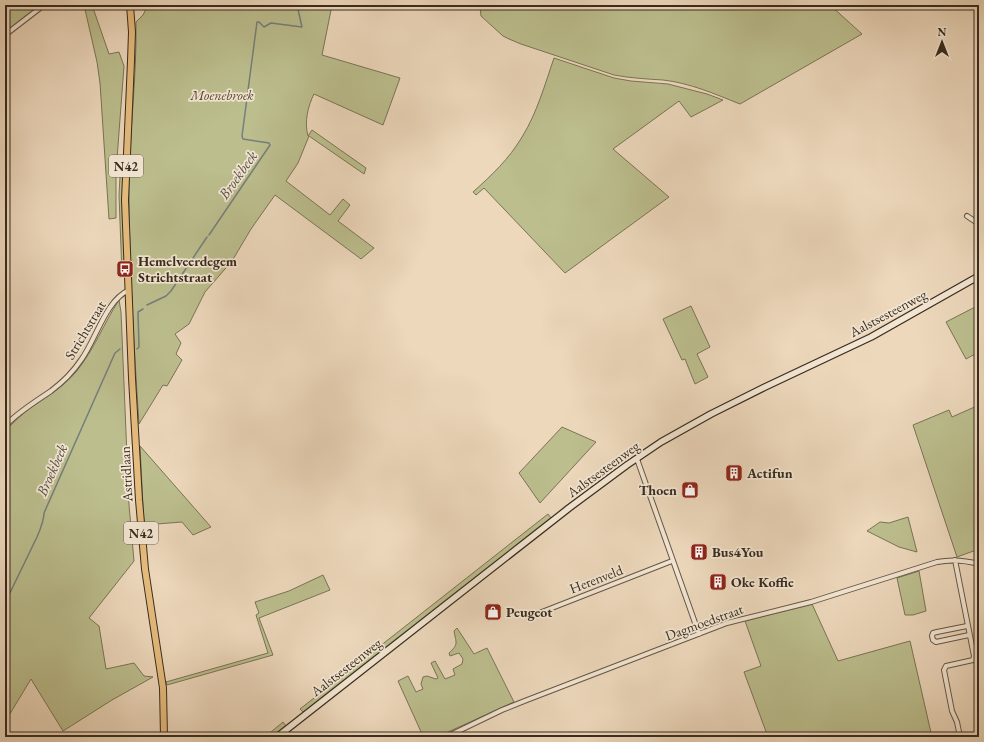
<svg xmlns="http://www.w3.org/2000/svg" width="984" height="742" font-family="'EB Garamond',serif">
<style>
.green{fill:#bcbe8e;stroke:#7a7456}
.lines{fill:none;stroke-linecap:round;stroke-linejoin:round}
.stream{stroke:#757f7c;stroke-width:1.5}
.street-casing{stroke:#655646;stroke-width:6}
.secondary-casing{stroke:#382b1e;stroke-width:8}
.primary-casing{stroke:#382b1e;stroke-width:8}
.street{stroke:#f3e6d3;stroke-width:4}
.secondary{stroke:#f3e6d3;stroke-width:5.5}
.primary{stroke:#e6bc7e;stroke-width:6}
.labels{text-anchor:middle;stroke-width:3.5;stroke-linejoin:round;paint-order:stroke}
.shield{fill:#f3e6d3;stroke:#706354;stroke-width:1}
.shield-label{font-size:13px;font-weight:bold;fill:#382b1e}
.park-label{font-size:14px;font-style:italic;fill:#524834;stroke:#f3e6d3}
.poi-label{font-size:14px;font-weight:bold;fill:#382b1e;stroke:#f3e6d3;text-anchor:start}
.street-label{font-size:14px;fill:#382b1e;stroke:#f3e6d3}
.water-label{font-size:15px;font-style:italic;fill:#524e45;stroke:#f3e6d3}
</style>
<rect width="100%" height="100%" fill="#edd8bc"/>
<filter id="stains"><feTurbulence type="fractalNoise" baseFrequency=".005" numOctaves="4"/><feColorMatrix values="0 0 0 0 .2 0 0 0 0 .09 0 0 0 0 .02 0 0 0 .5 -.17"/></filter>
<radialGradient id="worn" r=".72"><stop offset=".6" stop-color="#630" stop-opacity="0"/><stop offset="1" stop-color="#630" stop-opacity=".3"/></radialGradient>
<!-- green -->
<path class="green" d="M 5,5 L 41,5 L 5,33 Z
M 84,5 L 92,5 L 109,54 L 119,52 L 124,66 L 116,172 L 116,218 L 109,219 L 100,83 L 97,62 Z
M 148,5 L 332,5 L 322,55 L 400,78 L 383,125 L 314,94 C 308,106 304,122 308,136 L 312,130 L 366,168 L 364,174 L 309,136 L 298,163 L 286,181 L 330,215 L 343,199 L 350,205 L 338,221 L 374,248 L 361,259 L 275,195 L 251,229 L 232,261 L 205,292 L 189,324 L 175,334 L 181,343 L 176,354 L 182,360 L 167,386 L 163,385 L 139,424 C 134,346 129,268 129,191 C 129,134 137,78 136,22 L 143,15 Z
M 480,5 L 830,5 L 862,34 L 740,104 C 715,94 690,83 663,80 C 646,79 630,78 614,75 L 521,44 L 509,39 L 503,36 L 481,16 Z
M 554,58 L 614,78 L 631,81 L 668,84 L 707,94 L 723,100 L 691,117 L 679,101 L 613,149 L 669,197 L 565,273 L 484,188 L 476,195 L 473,192 C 492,175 509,159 522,137 C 537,113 545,84 554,58 Z
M 121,158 L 124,158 L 126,276 L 122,275 L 119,195 Z
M 119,300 L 121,312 L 129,505 L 134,561 L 89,618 L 99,626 L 106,669 L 134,663 L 144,676 L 153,677 L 112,700 L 63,731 L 31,679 L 5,722 L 5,431 C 13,423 21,415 30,408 C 46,397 63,387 76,372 C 94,350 104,323 119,300 Z
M 979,305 L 979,352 L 966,359 L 946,322 Z
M 691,306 L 710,347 L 697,354 L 708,377 L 695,384 L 685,359 L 682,360 L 663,319 Z
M 979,405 L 979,549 L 957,557 L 913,425 L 949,410 L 952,417 Z
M 562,427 L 596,442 L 540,503 L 519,473 Z
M 140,446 L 211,527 L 193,535 L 182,522 L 144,525 Z
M 548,514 L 551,518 L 536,530 L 304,713 L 300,709 Z
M 908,517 L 917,552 L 899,547 L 867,531 L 880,522 L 889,523 Z
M 919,571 L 926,611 L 913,615 L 905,615 L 897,578 Z
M 323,575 L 330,590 L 259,618 L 273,655 L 167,685 L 166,682 L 268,653 L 256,615 L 259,613 L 255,602 L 289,591 Z
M 812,604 L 838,661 L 910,641 L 932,737 L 768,737 L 744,672 L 761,666 L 745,621 Z
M 457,628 L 474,654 L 487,648 L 514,702 L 437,737 L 416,737 L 422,734 L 398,681 L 408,676 L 416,692 L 423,689 L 421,684 L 423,677 L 427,676 L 436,679 L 438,678 L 431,663 L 435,661 L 445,679 L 455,675 L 453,669 L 462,664 L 463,659 L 459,653 L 450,656 L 449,653 C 459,644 456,643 454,631 Z
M 283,722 L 287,727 L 279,733 L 282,737 L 265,737 Z"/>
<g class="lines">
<!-- stream -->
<path class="stream" d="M 209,235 L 270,145 L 269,143 L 243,139 L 242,136 L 257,22 L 259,22 L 264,27 L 271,23 L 302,27 L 297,5
M 147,305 L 166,296 L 171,291 L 207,237
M 137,349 L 139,347 L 138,312 L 143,309
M 6,601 L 37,537 C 40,530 44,521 44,513 L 115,353 L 120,349"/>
<defs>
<path id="street" d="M 5,35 L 44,5
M 967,216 L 979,224
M 5,426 C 18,412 35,402 51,391 C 63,382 73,372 81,360 C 96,340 105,301 129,290
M 637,459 L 699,634
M 955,560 L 974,656 L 973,660 L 946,666 L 944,670 L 952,711 L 957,722 L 960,737
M 529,617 L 672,561
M 967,626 L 937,632 L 933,633 L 932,636 L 933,640 L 936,642 L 969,635
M 446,737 L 502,710 L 527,700 L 727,623 L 811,602 L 937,562 C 952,559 964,560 979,564"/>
<path id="secondary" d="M 277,737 L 569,508 L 627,465 L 661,442 L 711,414 L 765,387 L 871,337 L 979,276"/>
<path id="primary" d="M 130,5 L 132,32 L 131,61 L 125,200 L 132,378 L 139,500 L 145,569 L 163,688 L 164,737"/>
</defs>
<!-- street casing -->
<use href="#street" class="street-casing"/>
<!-- secondary casing -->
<use href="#secondary" class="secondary-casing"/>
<!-- primary casing -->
<use href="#primary" class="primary-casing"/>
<!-- street -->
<use href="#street" class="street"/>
<!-- secondary -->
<use href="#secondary" class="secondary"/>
<!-- primary -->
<use href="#primary" class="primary"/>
</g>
<!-- icons -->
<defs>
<symbol id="bus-square" viewBox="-11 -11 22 22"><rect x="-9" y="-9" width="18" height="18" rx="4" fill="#8f2418" stroke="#f3e6d3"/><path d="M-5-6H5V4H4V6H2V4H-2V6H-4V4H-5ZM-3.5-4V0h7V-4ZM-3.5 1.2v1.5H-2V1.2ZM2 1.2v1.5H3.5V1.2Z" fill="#fff"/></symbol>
<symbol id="building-square" viewBox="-11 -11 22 22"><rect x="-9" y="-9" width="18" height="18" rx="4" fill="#8f2418" stroke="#f3e6d3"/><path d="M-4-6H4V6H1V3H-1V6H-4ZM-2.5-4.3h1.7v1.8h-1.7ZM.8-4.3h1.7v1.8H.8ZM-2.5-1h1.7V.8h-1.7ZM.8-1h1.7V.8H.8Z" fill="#fff"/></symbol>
<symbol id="shop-square" viewBox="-11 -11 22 22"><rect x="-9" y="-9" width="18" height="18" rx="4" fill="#8f2418" stroke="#f3e6d3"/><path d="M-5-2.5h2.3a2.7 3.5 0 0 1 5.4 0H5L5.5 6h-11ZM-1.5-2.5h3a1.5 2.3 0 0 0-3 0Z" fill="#fff"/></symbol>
</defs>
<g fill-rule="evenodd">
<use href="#bus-square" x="115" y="259" width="20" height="20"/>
<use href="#building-square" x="724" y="463" width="20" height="20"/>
<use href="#shop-square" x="680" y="480" width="20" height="20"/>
<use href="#building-square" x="689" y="542" width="20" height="20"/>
<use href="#building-square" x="708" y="572" width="20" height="20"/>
<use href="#shop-square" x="483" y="602" width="20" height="20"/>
</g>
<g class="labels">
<!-- shield labels -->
<g class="shield">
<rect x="109" y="155" width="34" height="22" rx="3"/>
<rect x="124" y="522" width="34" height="22" rx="3"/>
</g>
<g class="shield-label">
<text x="126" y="171">N42</text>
<text x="141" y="538">N42</text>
</g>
<!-- park labels -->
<g class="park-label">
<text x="222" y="100">Moenebroek</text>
</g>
<!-- poi labels -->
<g class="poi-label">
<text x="138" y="266">Hemelveerdegem<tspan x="138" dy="16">Strichtstraat</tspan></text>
<text x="747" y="478">Actifun</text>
<text x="677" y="495" text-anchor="end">Thoen</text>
<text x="712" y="557">Bus4You</text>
<text x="731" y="587">Oke Koffie</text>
<text x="506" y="617">Peugeot</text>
</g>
<!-- street labels -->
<g class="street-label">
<text transform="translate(888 313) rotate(-28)" y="5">Aalstsesteenweg</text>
<text transform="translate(85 330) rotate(-59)" y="5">Strichtstraat</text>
<text transform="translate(603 469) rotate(-36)" y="5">Aalstsesteenweg</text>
<text transform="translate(126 474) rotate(-93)" y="5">Astridlaan</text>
<text transform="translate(596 579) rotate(-21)" y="5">Herenveld</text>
<text transform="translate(704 622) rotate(-20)" y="5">Dagmoedstraat</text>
<text transform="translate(346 667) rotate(-38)" y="5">Aalstsesteenweg</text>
</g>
<!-- water labels -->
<g class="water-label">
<text transform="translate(238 175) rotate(-55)" y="5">Broekbeek</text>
<text transform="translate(52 470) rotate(-66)" y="5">Broekbeek</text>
</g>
</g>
<!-- margin -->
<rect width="984" height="742" fill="none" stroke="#edd8bc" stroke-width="20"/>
<rect x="6" y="6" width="972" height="730" fill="none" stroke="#382b1e" stroke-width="2"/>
<rect x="10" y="10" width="964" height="722" fill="none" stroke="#382b1e"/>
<!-- north arrow -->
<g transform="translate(942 42)" stroke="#f3e6d3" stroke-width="3" paint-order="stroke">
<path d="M0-3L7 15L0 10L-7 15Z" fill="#382b1e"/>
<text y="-6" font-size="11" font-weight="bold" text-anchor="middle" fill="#382b1e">N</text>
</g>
<rect width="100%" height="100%" filter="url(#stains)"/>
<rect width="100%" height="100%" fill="url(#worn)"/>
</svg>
